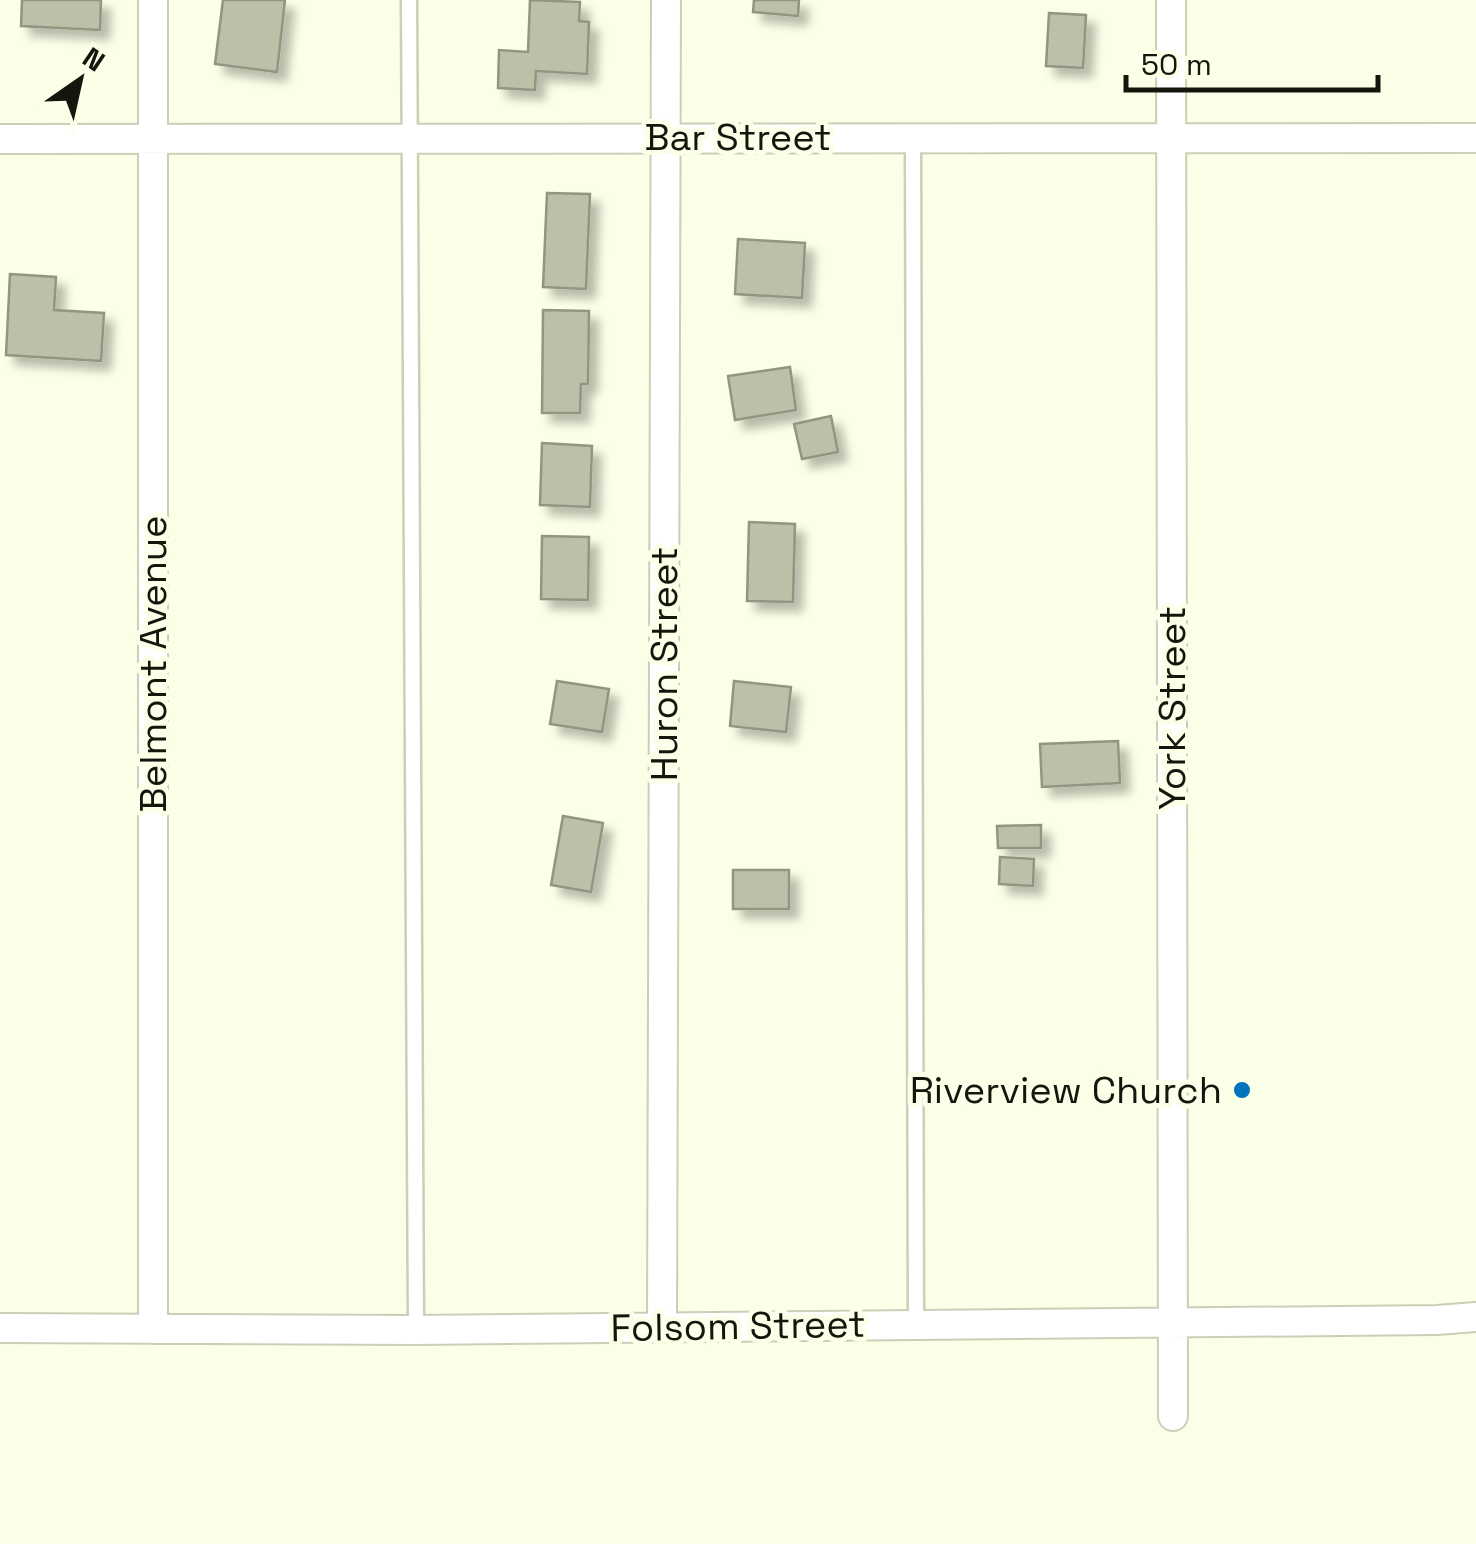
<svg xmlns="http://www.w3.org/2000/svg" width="1476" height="1544" font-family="'Space Grotesk',sans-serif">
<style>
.building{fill:#bbc0a8;stroke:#929680;stroke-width:2.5;filter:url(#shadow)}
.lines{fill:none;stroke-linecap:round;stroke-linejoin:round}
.lane-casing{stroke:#cacfb7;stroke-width:19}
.street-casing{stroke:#cacfb7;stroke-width:32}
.lane{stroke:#fff;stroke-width:14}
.street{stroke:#fff;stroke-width:28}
.poi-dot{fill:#0172bd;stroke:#faffe7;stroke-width:4}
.labels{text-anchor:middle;stroke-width:10;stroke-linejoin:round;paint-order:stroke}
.street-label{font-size:38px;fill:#14150d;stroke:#faffe7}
.poi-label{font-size:38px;fill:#14150d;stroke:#faffe7;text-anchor:end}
</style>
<defs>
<filter id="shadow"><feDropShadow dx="9" dy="9" stdDeviation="5" flood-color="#0004"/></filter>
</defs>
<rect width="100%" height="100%" fill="#faffe7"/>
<!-- building -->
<path class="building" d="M 22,0 L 101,0 L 100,30 L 21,26 Z
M 223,0 L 285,0 L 277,72 L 215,64 Z
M 530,0 L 580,2 L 579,21 L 589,22 L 587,74 L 536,71 L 535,90 L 498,88 L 499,50 L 528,52 Z
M 754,0 L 799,0 L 798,16 L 753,12 Z
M 1049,13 L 1086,15 L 1083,68 L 1046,66 Z
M 547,193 L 590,194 L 586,289 L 543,287 Z
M 738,239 L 805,243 L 802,298 L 735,294 Z
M 10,274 L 56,277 L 54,310 L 104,313 L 101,361 L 6,355 Z
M 543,310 L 589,311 L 588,384 L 581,384 L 580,413 L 542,413 Z
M 790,367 L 796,410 L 735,420 L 728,376 Z
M 831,416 L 838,452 L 802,459 L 794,424 Z
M 542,443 L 592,446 L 590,507 L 540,505 Z
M 749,522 L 795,524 L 793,602 L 747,601 Z
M 542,536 L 589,537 L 588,600 L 541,599 Z
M 557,681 L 609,689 L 602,732 L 550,724 Z
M 734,681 L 791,687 L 786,732 L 730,726 Z
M 1118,741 L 1120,783 L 1042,787 L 1040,744 Z
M 563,816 L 603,823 L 591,892 L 551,885 Z
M 1041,825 L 1041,848 L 998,848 L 997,826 Z
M 1000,857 L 1034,859 L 1033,886 L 999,884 Z
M 733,870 L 789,870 L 789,909 L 733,909 Z"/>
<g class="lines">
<defs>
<path id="lane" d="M 409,0 L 416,1330
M 913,138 L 916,1325"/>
<path id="street" d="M 1171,0 L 1173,1416
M 0,139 L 1476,138
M 662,1327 L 666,0
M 0,1328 L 416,1330 L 1437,1320 L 1476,1317
M 153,1329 L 153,0"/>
</defs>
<!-- lane casing -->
<use href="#lane" class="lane-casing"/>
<!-- street casing -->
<use href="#street" class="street-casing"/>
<!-- lane -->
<use href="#lane" class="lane"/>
<!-- street -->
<use href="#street" class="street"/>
</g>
<!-- markers -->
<circle class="poi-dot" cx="1242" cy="1090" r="10"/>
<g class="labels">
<!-- street labels -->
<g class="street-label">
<text x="738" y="150">Bar Street</text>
<text transform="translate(153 664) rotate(-90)" y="13">Belmont Avenue</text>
<text transform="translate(664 664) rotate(-90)" y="13">Huron Street</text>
<text transform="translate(1172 708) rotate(-90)" y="13">York Street</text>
<text transform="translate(738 1326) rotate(-1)" y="13">Folsom Street</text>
</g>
<!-- poi labels -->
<g class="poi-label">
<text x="1222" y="1103">Riverview Church</text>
</g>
</g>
<!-- north arrow -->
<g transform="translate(80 80) rotate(34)" stroke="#faffe7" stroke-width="8" paint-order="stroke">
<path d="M0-8L18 38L0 25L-18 38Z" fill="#14150d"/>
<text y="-15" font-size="28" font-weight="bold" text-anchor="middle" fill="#14150d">N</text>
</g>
<!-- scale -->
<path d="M1126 75v15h252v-15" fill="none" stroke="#14150d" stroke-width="5"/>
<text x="1141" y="75" font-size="30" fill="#14150d" stroke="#faffe7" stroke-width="8" paint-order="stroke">50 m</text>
</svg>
